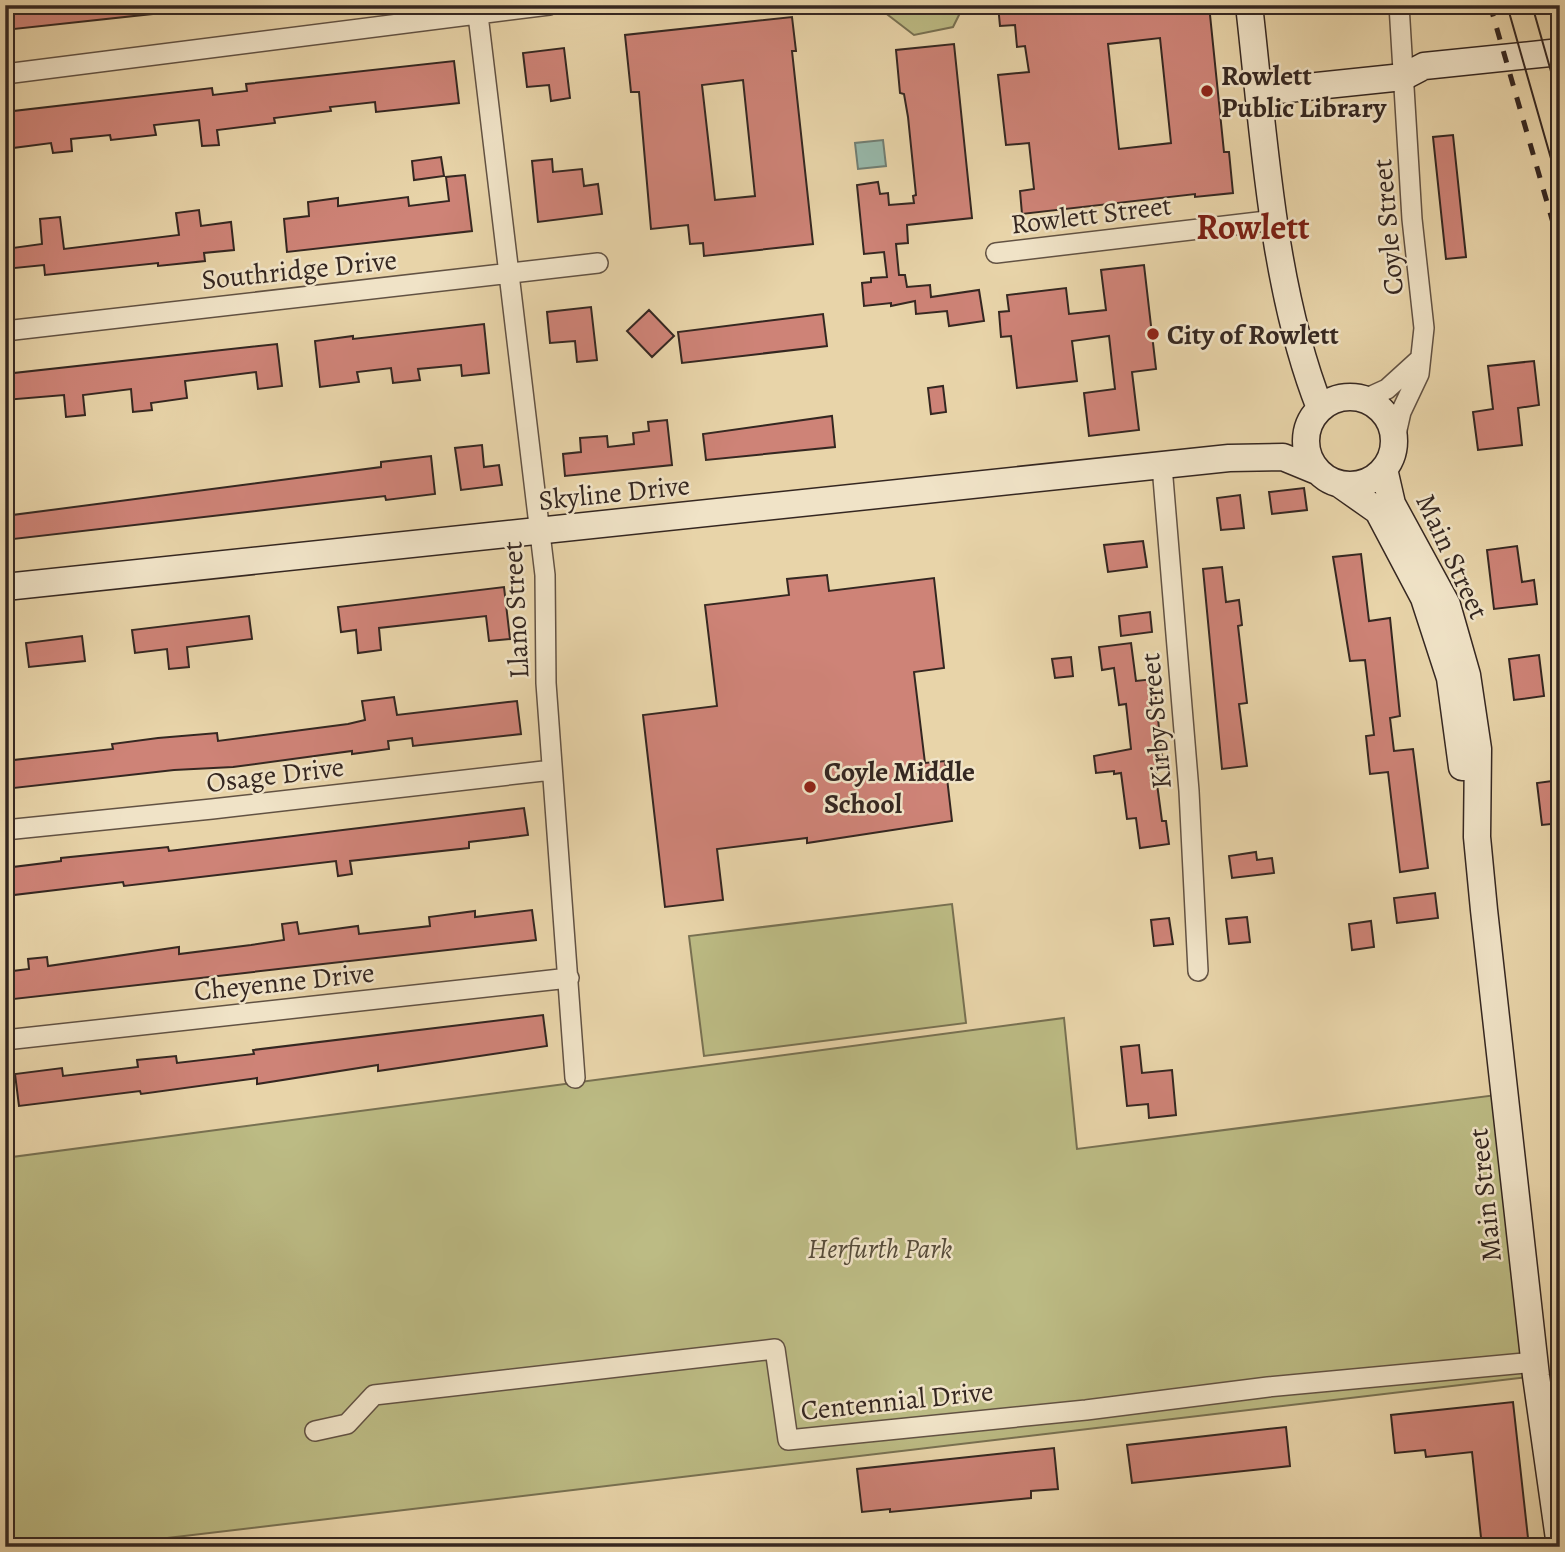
<svg xmlns="http://www.w3.org/2000/svg" width="1565" height="1552" font-family="Alegreya,serif">
<style>
.green{fill:#bcbb84;stroke:#787152;stroke-width:2}
.water{fill:#97b8aa;stroke:#707e73;stroke-width:2}
.building{fill:#ce8377;stroke:#352721;stroke-width:2;fill-rule:evenodd}
.lines{fill:none;stroke-linecap:round;stroke-linejoin:round}
.street-casing{stroke:#625243;stroke-width:22}
.secondary-casing{stroke:#352721;stroke-width:29}
.street{stroke:#f0e3c7;stroke-width:19}
.secondary{stroke:#f0e3c7;stroke-width:26}
.tram{stroke:#352721;stroke-width:2}
.rail{stroke:#352721;stroke-width:5;stroke-dasharray:12 12;stroke-linecap:butt}
.poi-dot{fill:#8f2418;stroke:#f0e3c7;stroke-width:2.5}
.labels{text-anchor:middle;stroke-width:5;stroke-linejoin:round;paint-order:stroke}
.poi-label{font-size:28px;font-weight:bold;fill:#352721;stroke:#f0e3c7;text-anchor:start}
.street-label{font-size:28px;fill:#352721;stroke:#f0e3c7}
.park-label{font-size:28px;font-style:italic;fill:#574c3a;stroke:#f0e3c7}
.district-label{font-size:35px;font-weight:bold;fill:#7a1f14;stroke:#f0e3c7}
</style>
<rect width="100%" height="100%" fill="#e8d4a9"/>
<filter id="stains"><feTurbulence type="fractalNoise" baseFrequency=".00286" numOctaves="4"/><feColorMatrix values="0 0 0 0 .2 0 0 0 0 .09 0 0 0 0 .02 0 0 0 .5 -.17"/></filter>
<radialGradient id="worn" r=".72"><stop offset=".6" stop-color="#630" stop-opacity="0"/><stop offset="1" stop-color="#630" stop-opacity=".3"/></radialGradient>
<!-- green -->
<path class="green" d="M 875,5 L 964,5 L 953,27 L 914,35 Z
M 952,904 L 966,1023 L 704,1056 L 689,936 Z
M 1064,1018 L 1077,1149 L 1496,1095 L 1536,1376 L 91,1547 L 5,1547 L 5,1158 Z"/>
<!-- water -->
<path class="water" d="M 883,140 L 886,166 L 858,169 L 855,143 Z"/>
<!-- building -->
<path class="building" d="M 5,5 L 151,5 L 152,14 L 5,30 Z
M 998,5 L 1209,5 L 1224,152 L 1229,152 L 1233,193 L 1195,197 L 1195,194 L 1022,214 L 1020,191 L 1034,189 L 1029,143 L 1006,145 L 998,75 L 1029,72 L 1025,46 L 1017,47 L 1015,25 L 1000,26 ZM 1160,38 L 1171,143 L 1119,149 L 1108,44 Z
M 792,17 L 796,51 L 792,51 L 813,244 L 704,256 L 703,243 L 690,244 L 688,225 L 651,229 L 639,92 L 631,92 L 625,35 ZM 743,80 L 755,196 L 715,200 L 702,85 Z
M 954,44 L 972,218 L 907,225 L 908,243 L 896,244 L 899,275 L 905,275 L 907,287 L 930,285 L 931,297 L 979,290 L 984,321 L 949,326 L 947,311 L 916,314 L 915,301 L 891,306 L 891,303 L 864,306 L 862,283 L 871,282 L 871,278 L 887,277 L 884,252 L 864,254 L 857,185 L 878,182 L 880,194 L 888,193 L 889,205 L 914,203 L 913,196 L 916,195 L 908,117 L 904,94 L 900,93 L 896,50 Z
M 564,48 L 570,98 L 551,101 L 549,85 L 527,87 L 523,53 Z
M 454,61 L 459,103 L 376,112 L 375,102 L 330,107 L 331,111 L 274,118 L 275,123 L 217,130 L 219,145 L 202,146 L 199,120 L 154,125 L 156,135 L 111,140 L 110,135 L 71,139 L 72,151 L 53,153 L 51,143 L 5,149 L 5,112 L 212,88 L 213,95 L 247,91 L 246,84 Z
M 1453,135 L 1466,257 L 1446,259 L 1433,137 Z
M 441,157 L 444,176 L 414,180 L 412,161 Z
M 552,159 L 553,172 L 582,169 L 584,186 L 598,184 L 602,214 L 538,222 L 532,161 Z
M 465,175 L 472,231 L 287,252 L 284,219 L 309,216 L 308,202 L 338,198 L 338,206 L 408,197 L 409,206 L 449,201 L 446,177 Z
M 199,210 L 201,226 L 231,222 L 234,250 L 204,253 L 205,261 L 158,266 L 158,263 L 45,275 L 44,265 L 5,269 L 5,249 L 42,244 L 40,219 L 60,217 L 64,249 L 179,235 L 176,213 Z
M 1144,265 L 1156,369 L 1132,372 L 1139,430 L 1089,436 L 1084,393 L 1115,389 L 1109,336 L 1072,341 L 1077,381 L 1017,388 L 1011,336 L 1001,337 L 999,312 L 1009,311 L 1007,295 L 1066,288 L 1069,314 L 1106,310 L 1101,270 Z
M 591,307 L 597,360 L 577,362 L 575,341 L 550,343 L 547,312 Z
M 649,310 L 674,336 L 652,357 L 627,331 Z
M 823,314 L 827,346 L 682,363 L 678,332 Z
M 484,324 L 489,373 L 462,376 L 461,365 L 418,369 L 420,380 L 393,383 L 391,368 L 357,372 L 359,382 L 320,387 L 315,341 L 353,336 L 353,339 Z
M 277,344 L 282,386 L 258,389 L 256,372 L 185,381 L 187,398 L 151,403 L 152,410 L 133,412 L 131,389 L 83,395 L 85,415 L 66,417 L 64,395 L 5,400 L 5,374 Z
M 1534,361 L 1539,405 L 1518,408 L 1522,445 L 1478,450 L 1473,412 L 1493,409 L 1488,366 Z
M 943,386 L 946,412 L 931,414 L 928,388 Z
M 832,416 L 835,447 L 706,460 L 703,434 Z
M 667,420 L 672,465 L 565,476 L 563,454 L 581,452 L 580,438 L 607,436 L 608,447 L 634,444 L 633,433 L 649,431 L 648,422 Z
M 482,445 L 484,467 L 499,465 L 502,485 L 461,490 L 455,448 Z
M 431,456 L 435,494 L 386,500 L 385,496 L 5,540 L 5,516 L 381,467 L 381,462 Z
M 1304,488 L 1307,510 L 1272,514 L 1269,492 Z
M 1240,495 L 1244,528 L 1221,530 L 1217,498 Z
M 1143,541 L 1147,567 L 1108,572 L 1104,545 Z
M 1517,546 L 1522,582 L 1534,580 L 1537,604 L 1494,609 L 1487,550 Z
M 1361,554 L 1369,621 L 1390,618 L 1400,716 L 1390,718 L 1394,751 L 1413,749 L 1428,868 L 1400,872 L 1388,772 L 1370,774 L 1366,736 L 1374,735 L 1365,660 L 1350,661 L 1333,557 Z
M 1222,567 L 1226,602 L 1239,600 L 1242,625 L 1238,626 L 1247,703 L 1239,704 L 1247,766 L 1222,769 L 1203,569 Z
M 827,575 L 829,591 L 934,578 L 944,668 L 914,672 L 925,763 L 945,761 L 952,821 L 807,843 L 807,838 L 717,849 L 723,900 L 665,907 L 643,715 L 717,706 L 705,605 L 789,595 L 787,579 Z
M 504,587 L 510,639 L 489,641 L 486,616 L 379,628 L 381,650 L 358,653 L 356,630 L 341,632 L 338,607 Z
M 1150,612 L 1152,632 L 1121,636 L 1119,616 Z
M 249,616 L 252,639 L 187,647 L 189,667 L 169,669 L 167,649 L 135,653 L 132,630 Z
M 82,636 L 85,661 L 29,667 L 26,643 Z
M 1131,643 L 1136,681 L 1154,679 L 1163,768 L 1155,769 L 1162,821 L 1166,821 L 1169,844 L 1140,848 L 1136,818 L 1127,819 L 1121,773 L 1114,774 L 1114,771 L 1096,773 L 1094,756 L 1131,749 L 1126,704 L 1119,705 L 1114,668 L 1102,670 L 1099,647 Z
M 1539,655 L 1544,696 L 1514,700 L 1509,659 Z
M 1071,657 L 1073,676 L 1055,678 L 1052,659 Z
M 394,697 L 397,715 L 517,701 L 521,734 L 413,746 L 412,738 L 388,741 L 389,749 L 352,754 L 352,751 L 233,767 L 174,770 L 5,789 L 5,761 L 113,749 L 112,744 L 158,738 L 217,733 L 218,741 L 348,724 L 365,720 L 362,701 Z
M 1560,780 L 1560,823 L 1542,825 L 1537,783 Z
M 524,808 L 528,835 L 469,842 L 469,848 L 350,861 L 352,874 L 338,876 L 336,861 L 124,886 L 123,882 L 5,896 L 5,868 L 61,861 L 61,858 L 168,847 L 169,851 Z
M 1256,852 L 1257,860 L 1272,858 L 1274,873 L 1232,878 L 1229,856 Z
M 1435,893 L 1438,918 L 1397,923 L 1394,898 Z
M 532,910 L 536,940 L 5,1000 L 5,972 L 29,969 L 28,959 L 47,957 L 48,966 L 179,947 L 179,954 L 251,945 L 284,940 L 282,924 L 297,922 L 299,934 L 358,926 L 359,934 L 430,926 L 429,917 L 475,911 L 475,917 Z
M 1247,917 L 1250,942 L 1229,944 L 1226,919 Z
M 1169,918 L 1173,944 L 1154,946 L 1151,920 Z
M 1371,921 L 1374,947 L 1352,950 L 1349,924 Z
M 543,1015 L 547,1046 L 378,1071 L 378,1065 L 257,1084 L 257,1078 L 141,1094 L 140,1091 L 19,1106 L 15,1074 L 62,1068 L 63,1076 L 138,1067 L 137,1060 L 176,1056 L 177,1063 L 254,1054 L 253,1050 Z
M 1139,1045 L 1142,1073 L 1172,1070 L 1176,1115 L 1149,1118 L 1148,1104 L 1127,1106 L 1121,1047 Z
M 1513,1402 L 1529,1547 L 1482,1547 L 1472,1452 L 1426,1457 L 1425,1450 L 1395,1453 L 1391,1415 Z
M 1286,1427 L 1290,1466 L 1132,1483 L 1127,1445 Z
M 1054,1448 L 1058,1489 L 1031,1491 L 1031,1498 L 890,1512 L 890,1509 L 862,1512 L 857,1469 Z"/>
<g class="lines">
<defs>
<path id="street" d="M 478,15 L 545,575 L 546,683 L 575,1078
M 5,74 L 549,5
M 996,253 L 1275,220
M 5,331 L 598,263
M 1365,399 L 1387,389 L 1420,359
M 1394,443 L 1401,412 L 1419,374 L 1424,328 L 1412,219 L 1399,5
M 1162,466 L 1189,791 L 1198,971
M 5,830 L 212,809 L 552,770
M 5,1040 L 569,978
M 315,1431 L 347,1424 L 374,1395 L 775,1349 L 788,1440 L 1086,1410 L 1268,1387 L 1535,1362"/>
<path id="secondary" d="M 1249,5 C 1264,135 1272,287 1320,408
M 1259,92 L 1403,77 L 1424,66 L 1560,52
M1306 441a44 44 0 1 1 88 0a44 44 0 1 1-88 0Z
M 1384,469 L 1392,504 L 1447,605 L 1467,675 L 1478,749 L 1477,837 L 1484,910 L 1536,1376 L 1560,1546
M 1341,485 L 1378,511 L 1424,598 L 1450,678 L 1462,767
M 5,587 L 1229,458 L 1283,457 L 1317,471"/>
</defs>
<!-- street casing -->
<use href="#street" class="street-casing"/>
<!-- secondary casing -->
<use href="#secondary" class="secondary-casing"/>
<!-- street -->
<use href="#street" class="street"/>
<!-- secondary -->
<use href="#secondary" class="secondary"/>
<!-- tram -->
<path class="tram" d="M 1507,5 L 1560,190
M 1532,5 L 1560,103"/>
<!-- rail -->
<path class="rail" d="M 1490,5 L 1560,247"/>
</g>
<!-- markers -->
<g class="poi-dot">
<circle cx="1207" cy="91" r="7"/>
<circle cx="1153" cy="334" r="7"/>
<circle cx="810" cy="787" r="7"/>
</g>
<g class="labels">
<!-- poi labels -->
<g class="poi-label">
<text x="1221" y="85">Rowlett<tspan x="1221" dy="32">Public Library</tspan></text>
<text x="1167" y="344">City of Rowlett</text>
<text x="824" y="781">Coyle Middle<tspan x="824" dy="32">School</tspan></text>
</g>
<!-- street labels -->
<g class="street-label">
<text transform="translate(1091 214) rotate(-7)" y="10">Rowlett Street</text>
<text transform="translate(1387 227) rotate(-95)" y="10">Coyle Street</text>
<text transform="translate(299 269) rotate(-6)" y="10">Southridge Drive</text>
<text transform="translate(614 492) rotate(-6)" y="10">Skyline Drive</text>
<text transform="translate(1453 556) rotate(65)" y="10">Main Street</text>
<text transform="translate(515 610) rotate(-93)" y="10">Llano Street</text>
<text transform="translate(1155 721) rotate(-95)" y="10">Kirby Street</text>
<text transform="translate(275 774) rotate(-7)" y="10">Osage Drive</text>
<text transform="translate(284 981) rotate(-6)" y="10">Cheyenne Drive</text>
<text transform="translate(1484 1195) rotate(-96)" y="10">Main Street</text>
<text transform="translate(897 1400) rotate(-6)" y="10">Centennial Drive</text>
</g>
<!-- park labels -->
<g class="park-label">
<text x="880" y="1258">Herfurth Park</text>
</g>
<!-- district labels -->
<g class="district-label">
<text x="1253" y="239">Rowlett</text>
</g>
</g>
<!-- margin -->
<rect width="1565" height="1552" fill="none" stroke="#e8d4a9" stroke-width="28"/>
<rect x="7" y="7" width="1551" height="1538" fill="none" stroke="#352721" stroke-width="3.5"/>
<rect x="14" y="14" width="1537" height="1524" fill="none" stroke="#352721" stroke-width="2"/>
<rect width="100%" height="100%" filter="url(#stains)"/>
<rect width="100%" height="100%" fill="url(#worn)"/>
</svg>
